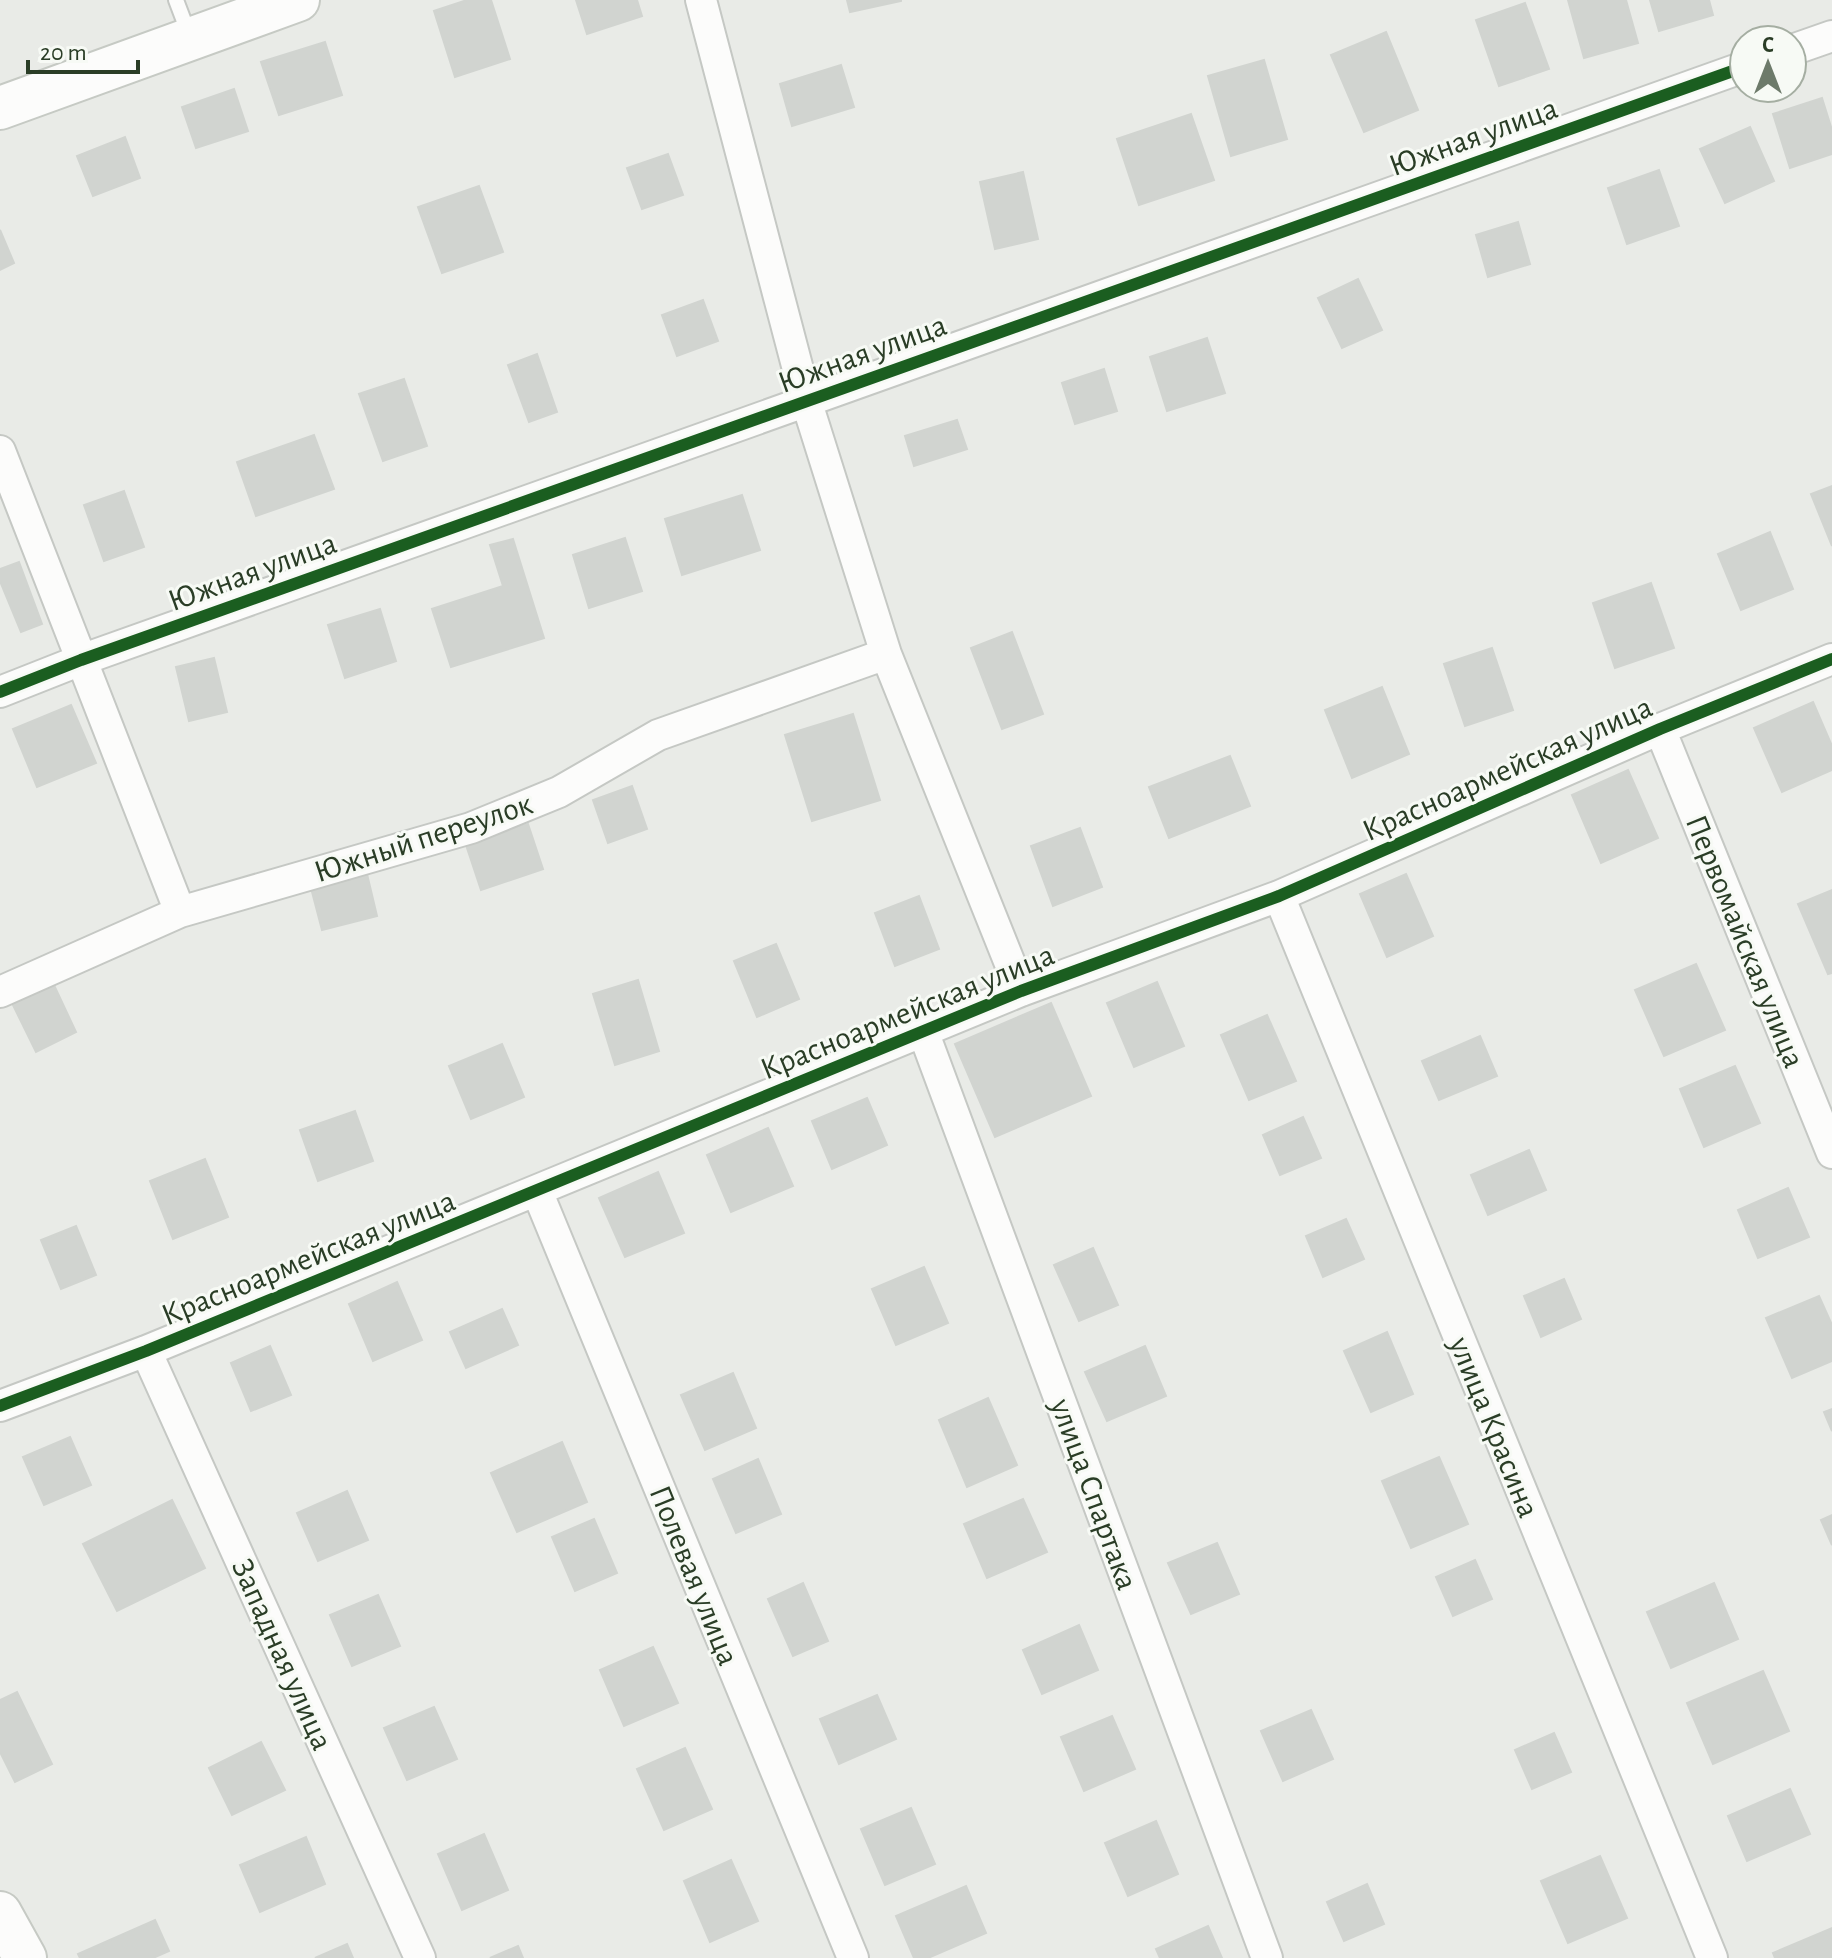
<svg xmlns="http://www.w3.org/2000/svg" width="1832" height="1958" font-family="'Alegreya Sans',sans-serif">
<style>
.building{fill:#d1d4d0;stroke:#d1d4d0;stroke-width:2}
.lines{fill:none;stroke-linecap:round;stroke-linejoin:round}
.lane-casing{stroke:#c5c8c4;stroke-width:18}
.street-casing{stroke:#c5c8c4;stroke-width:34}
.secondary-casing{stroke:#c6cac4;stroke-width:46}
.lane{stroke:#fcfcfb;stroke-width:14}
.street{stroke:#fcfcfb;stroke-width:30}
.secondary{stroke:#fcfcfb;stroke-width:42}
.cycleway-casing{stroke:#f7faf5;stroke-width:17}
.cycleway{stroke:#1b5e20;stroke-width:12}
.labels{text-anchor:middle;stroke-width:6;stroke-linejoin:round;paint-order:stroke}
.street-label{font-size:32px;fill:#2a3d26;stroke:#f7faf5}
</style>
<rect width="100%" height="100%" fill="#e9ebe7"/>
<!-- building -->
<path class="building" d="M 467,0 L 491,0 L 510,59 L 455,77 L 434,11 Z
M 576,0 L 637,0 L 642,16 L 587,34 Z
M 847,0 L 901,0 L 901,1 L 850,12 Z
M 1568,0 L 1626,0 L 1638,43 L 1584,58 Z
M 1650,0 L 1709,0 L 1713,15 L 1659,31 Z
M 1525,3 L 1549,69 L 1499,86 L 1476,20 Z
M 1386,32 L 1418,110 L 1364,132 L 1331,55 Z
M 325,42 L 342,95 L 279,115 L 261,62 Z
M 1264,60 L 1287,139 L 1231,156 L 1208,76 Z
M 841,65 L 854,107 L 792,126 L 780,84 Z
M 234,89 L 248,131 L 196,148 L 182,107 Z
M 1822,98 L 1832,130 L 1832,154 L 1790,168 L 1773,114 Z
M 1191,114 L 1214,180 L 1139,205 L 1117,139 Z
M 1750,127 L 1774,181 L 1725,203 L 1700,149 Z
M 125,137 L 140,178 L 93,196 L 77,156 Z
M 668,154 L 683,195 L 642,209 L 627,168 Z
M 1659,170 L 1679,226 L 1627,244 L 1608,188 Z
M 1023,172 L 1038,239 L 995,249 L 980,182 Z
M 479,186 L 503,252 L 442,273 L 418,207 Z
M 1518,222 L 1530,264 L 1488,277 L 1476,235 Z
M 0,230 L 14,263 L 0,270 Z
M 1358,279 L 1382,330 L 1342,348 L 1318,298 Z
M 703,300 L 718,341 L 677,356 L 662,315 Z
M 1207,338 L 1225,393 L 1167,411 L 1150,357 Z
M 537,354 L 557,412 L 529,422 L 508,365 Z
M 1104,369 L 1117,411 L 1075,424 L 1062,383 Z
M 404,379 L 427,446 L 383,461 L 359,394 Z
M 957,420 L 967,449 L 914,466 L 905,436 Z
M 314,435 L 334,489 L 256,516 L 237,462 Z
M 1832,486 L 1832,546 L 1811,494 Z
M 124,491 L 144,547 L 104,561 L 84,505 Z
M 742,495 L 760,550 L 682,575 L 665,519 Z
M 1770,532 L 1793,589 L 1741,610 L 1718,554 Z
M 625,538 L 642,591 L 589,608 L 573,555 Z
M 513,539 L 544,638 L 451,667 L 432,609 L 503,586 L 490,545 Z
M 19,562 L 42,624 L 21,632 L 0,581 L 0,569 Z
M 1651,583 L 1674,648 L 1615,668 L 1593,603 Z
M 380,609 L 396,661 L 345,678 L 328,625 Z
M 1012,632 L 1043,714 L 1002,729 L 971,648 Z
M 1492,648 L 1513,710 L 1465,726 L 1444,664 Z
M 214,658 L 227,712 L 189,721 L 176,667 Z
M 1382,687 L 1409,754 L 1352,778 L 1325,710 Z
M 1813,702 L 1832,746 L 1832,770 L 1782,792 L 1754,728 Z
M 71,705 L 96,763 L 37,787 L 13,729 Z
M 853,714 L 880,800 L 812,821 L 785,735 Z
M 1230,756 L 1250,806 L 1169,838 L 1149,787 Z
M 1628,770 L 1658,838 L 1601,863 L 1572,795 Z
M 632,786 L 647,829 L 608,843 L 593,800 Z
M 528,824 L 543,869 L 481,890 L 466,845 Z
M 1080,828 L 1102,887 L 1053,906 L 1031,846 Z
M 367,874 L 377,916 L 322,930 L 311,888 Z
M 1406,874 L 1433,936 L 1387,957 L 1360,894 Z
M 1832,890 L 1832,973 L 1828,974 L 1798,904 Z
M 919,896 L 939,949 L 895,966 L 875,913 Z
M 776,944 L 799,999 L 757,1017 L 734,961 Z
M 1696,964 L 1725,1030 L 1664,1056 L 1635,990 Z
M 638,980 L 659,1051 L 615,1065 L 593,994 Z
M 1157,982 L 1184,1046 L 1134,1067 L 1107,1003 Z
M 53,983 L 76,1032 L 36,1052 L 12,1003 Z
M 1051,1003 L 1091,1096 L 995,1137 L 955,1044 Z
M 1267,1015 L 1296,1081 L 1249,1100 L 1221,1035 Z
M 1480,1036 L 1497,1076 L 1439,1100 L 1422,1061 Z
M 502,1044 L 524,1097 L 471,1119 L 449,1066 Z
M 1735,1066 L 1760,1123 L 1704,1147 L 1680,1089 Z
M 867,1098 L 887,1145 L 832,1169 L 812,1121 Z
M 355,1111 L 373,1161 L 318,1181 L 300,1130 Z
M 1303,1117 L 1321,1158 L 1280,1175 L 1263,1135 Z
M 768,1128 L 793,1186 L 731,1212 L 707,1155 Z
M 1529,1150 L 1546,1190 L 1488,1215 L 1471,1175 Z
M 205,1159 L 228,1217 L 173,1239 L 150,1181 Z
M 658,1172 L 684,1233 L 625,1257 L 599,1198 Z
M 1788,1188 L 1809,1237 L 1758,1258 L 1738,1210 Z
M 1346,1219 L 1364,1259 L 1323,1277 L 1306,1236 Z
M 76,1226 L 96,1275 L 61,1289 L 41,1240 Z
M 1093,1248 L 1118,1305 L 1079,1321 L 1054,1265 Z
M 924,1267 L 948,1323 L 896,1345 L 872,1289 Z
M 1564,1279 L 1581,1319 L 1541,1337 L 1524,1296 Z
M 397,1282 L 422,1340 L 373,1361 L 349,1304 Z
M 1819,1296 L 1832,1325 L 1832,1361 L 1792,1378 L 1766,1318 Z
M 502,1309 L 518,1345 L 466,1368 L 450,1332 Z
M 1387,1332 L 1413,1394 L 1371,1412 L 1344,1351 Z
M 270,1346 L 291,1395 L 251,1411 L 231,1363 Z
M 1145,1346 L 1166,1396 L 1107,1421 L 1085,1372 Z
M 733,1373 L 756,1428 L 705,1450 L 681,1395 Z
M 988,1398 L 1017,1465 L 967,1487 L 939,1420 Z
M 1832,1409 L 1832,1431 L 1824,1412 Z
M 70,1437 L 91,1485 L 44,1505 L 23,1457 Z
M 562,1442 L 587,1502 L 517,1532 L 491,1473 Z
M 1439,1457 L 1468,1524 L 1411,1548 L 1382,1481 Z
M 758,1459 L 781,1514 L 736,1533 L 713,1479 Z
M 347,1491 L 368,1540 L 318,1561 L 297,1513 Z
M 1023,1499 L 1047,1552 L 987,1578 L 964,1524 Z
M 172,1500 L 205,1568 L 117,1611 L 83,1544 Z
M 1832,1515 L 1832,1545 L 1821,1520 Z
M 594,1519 L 617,1573 L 575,1591 L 552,1537 Z
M 1217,1543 L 1239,1594 L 1191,1614 L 1168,1563 Z
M 1475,1560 L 1492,1599 L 1453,1616 L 1436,1577 Z
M 803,1583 L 828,1641 L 793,1656 L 768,1599 Z
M 1714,1583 L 1738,1639 L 1671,1668 L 1647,1612 Z
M 378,1595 L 400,1646 L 352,1666 L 330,1615 Z
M 1079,1625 L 1098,1670 L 1042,1694 L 1023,1650 Z
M 653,1647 L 678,1703 L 624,1726 L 600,1670 Z
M 1763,1671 L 1789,1731 L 1713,1764 L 1687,1703 Z
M 17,1692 L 52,1764 L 15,1782 L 0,1752 L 0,1700 Z
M 877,1695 L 896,1739 L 839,1764 L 820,1719 Z
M 434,1707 L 457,1759 L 407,1780 L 384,1728 Z
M 1311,1710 L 1333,1759 L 1283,1781 L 1261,1731 Z
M 1112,1716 L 1135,1769 L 1084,1791 L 1061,1737 Z
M 1554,1733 L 1571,1772 L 1532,1789 L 1515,1750 Z
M 261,1742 L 285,1790 L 232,1815 L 209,1768 Z
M 685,1748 L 712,1809 L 664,1830 L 637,1769 Z
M 1790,1789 L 1810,1834 L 1747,1861 L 1728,1816 Z
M 911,1808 L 935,1864 L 885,1885 L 861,1829 Z
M 1156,1821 L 1178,1874 L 1128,1896 L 1105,1843 Z
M 484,1834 L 508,1890 L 462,1910 L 438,1854 Z
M 306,1837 L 325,1884 L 260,1912 L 240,1865 Z
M 1600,1856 L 1627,1918 L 1568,1943 L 1541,1881 Z
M 731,1860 L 758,1921 L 710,1942 L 684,1881 Z
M 1367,1884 L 1384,1924 L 1344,1941 L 1327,1902 Z
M 966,1886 L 986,1933 L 928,1958 L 914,1958 L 896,1916 Z
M 155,1920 L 169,1951 L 153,1958 L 80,1958 L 78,1954 Z
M 1208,1926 L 1222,1958 L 1160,1958 L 1156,1949 Z
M 1832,1928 L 1832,1958 L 1775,1958 L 1773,1953 Z
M 347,1944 L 353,1958 L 315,1958 Z
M 518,1946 L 523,1958 L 490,1958 Z"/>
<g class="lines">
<defs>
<path id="lane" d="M 176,0 L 190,37"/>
<path id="street" d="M 701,0 L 806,400 L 886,654 L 1021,991
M 1792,50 L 1832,36
M 0,451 L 180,912
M 0,692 L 81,660 L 1744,67
M 1660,729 L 1832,1153
M 1279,896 L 1712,1958
M 0,992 L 180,912 L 471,828 L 559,792 L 658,735 L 886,654
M 923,1031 L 1267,1958
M 537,1191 L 853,1958
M 146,1351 L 420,1958
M 0,1406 L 146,1351 L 1021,991 L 1279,896 L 1660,729 L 1832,659"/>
<path id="secondary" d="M 0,108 L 298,0
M 0,1913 L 25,1958"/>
</defs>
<!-- lane casing -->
<use href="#lane" class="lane-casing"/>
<!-- street casing -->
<use href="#street" class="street-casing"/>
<!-- secondary casing -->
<use href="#secondary" class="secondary-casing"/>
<!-- lane -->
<use href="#lane" class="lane"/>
<!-- street -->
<use href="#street" class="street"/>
<!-- secondary -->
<use href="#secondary" class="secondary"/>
<defs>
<path id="cycleway" d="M 0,692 L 81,660 L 1744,67
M 0,1406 L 146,1351 L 1021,991 L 1279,896 L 1660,729 L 1832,659"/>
</defs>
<!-- cycleway casing -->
<use href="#cycleway" class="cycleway-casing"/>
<!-- cycleway -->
<use href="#cycleway" class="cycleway"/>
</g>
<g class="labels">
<!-- street labels -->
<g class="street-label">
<text transform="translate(1473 136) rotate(-20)" y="11">Южная улица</text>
<text transform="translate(862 353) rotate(-20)" y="11">Южная улица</text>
<text transform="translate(252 571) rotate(-20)" y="11">Южная улица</text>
<text transform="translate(1507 768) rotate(-24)" y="11">Красноармейская улица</text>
<text transform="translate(423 837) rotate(-18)" y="11">Южный переулок</text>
<text transform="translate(1746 941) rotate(68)" y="11">Первомайская улица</text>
<text transform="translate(907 1011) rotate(-22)" y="11">Красноармейская улица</text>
<text transform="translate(308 1257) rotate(-22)" y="11">Красноармейская улица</text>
<text transform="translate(1495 1427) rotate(68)" y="11">улица Красина</text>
<text transform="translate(1095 1494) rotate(70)" y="11">улица Спартака</text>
<text transform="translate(695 1575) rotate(68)" y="11">Полевая улица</text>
<text transform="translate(283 1654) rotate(66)" y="11">Западная улица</text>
</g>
</g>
<!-- north arrow -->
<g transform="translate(1768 64)"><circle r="38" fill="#f7faf5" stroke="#a5aea2" stroke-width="2"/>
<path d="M0-6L14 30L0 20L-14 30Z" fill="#6d7a6a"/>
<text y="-12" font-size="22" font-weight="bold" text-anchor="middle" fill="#2a3d26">С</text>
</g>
<!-- scale -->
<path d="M28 60v12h110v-12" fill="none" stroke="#2a3d26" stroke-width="4"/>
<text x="40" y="60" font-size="24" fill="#2a3d26" stroke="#f7faf5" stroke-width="6" paint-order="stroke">20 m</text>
</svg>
